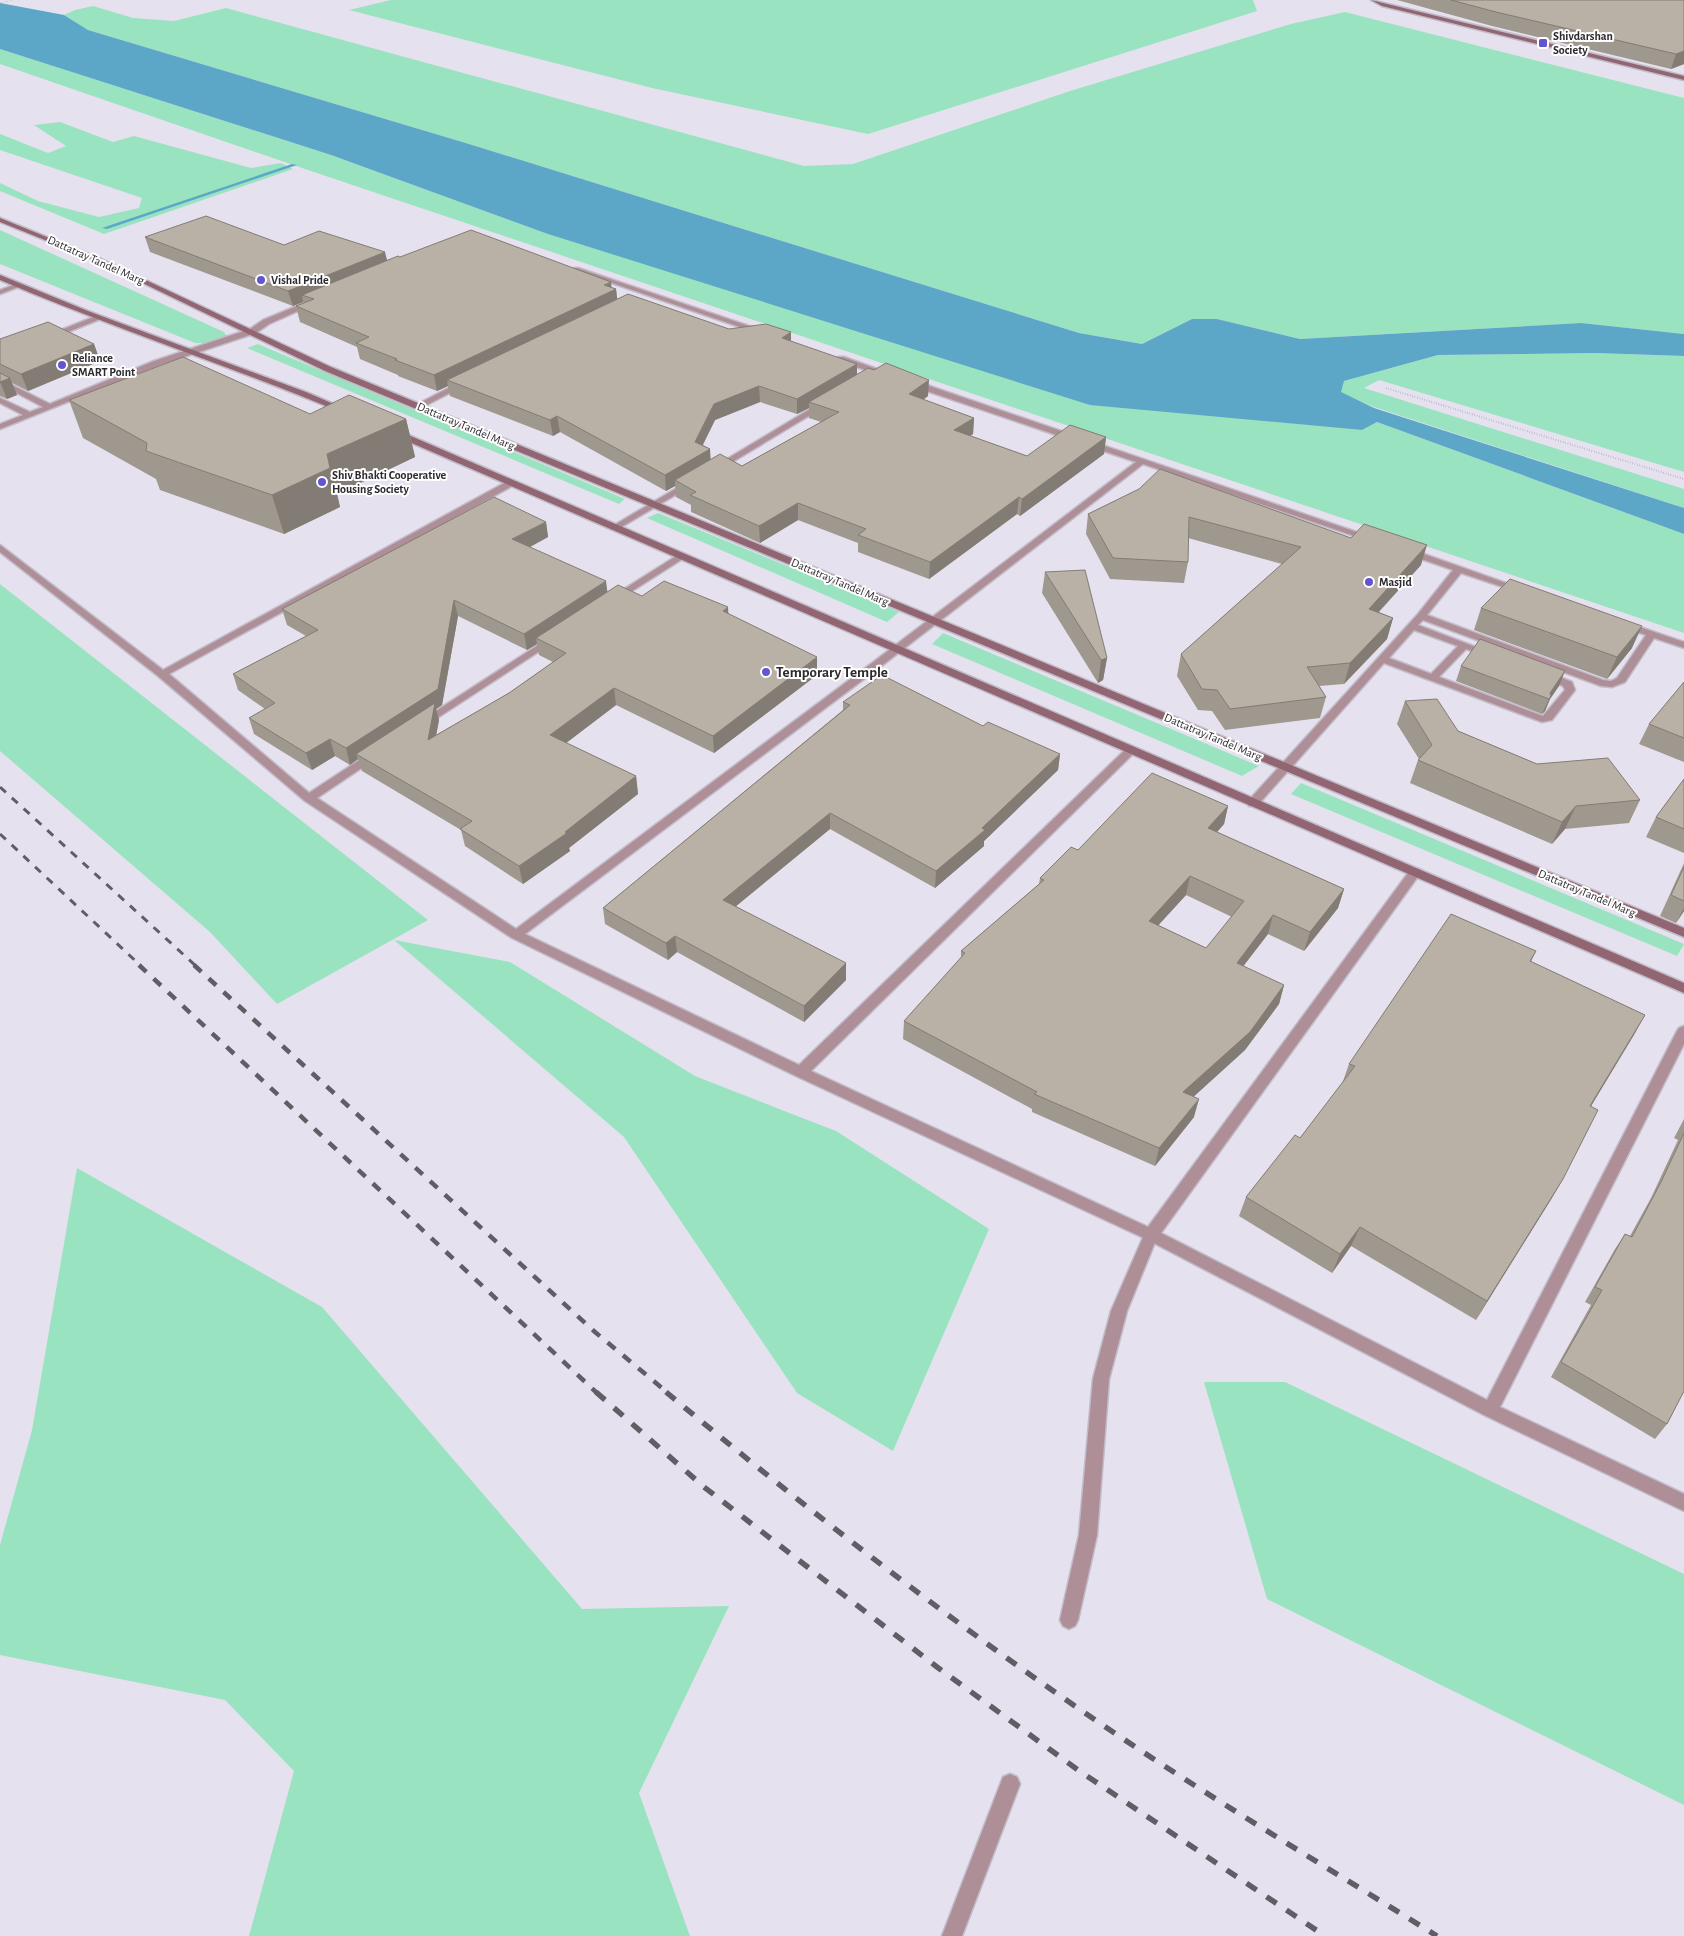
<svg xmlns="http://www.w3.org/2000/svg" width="1684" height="1936" font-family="'Alegreya Sans',sans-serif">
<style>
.green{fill:#9ae3c1}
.water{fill:#5ca6c7}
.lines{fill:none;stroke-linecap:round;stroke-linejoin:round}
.stream{fill:#5ca6c7;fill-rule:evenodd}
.lane-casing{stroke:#c1bcc8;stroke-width:3}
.street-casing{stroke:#c1bcc8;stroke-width:3}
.secondary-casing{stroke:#c1bcc8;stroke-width:3}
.path-far1{stroke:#a29ea8;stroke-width:1;stroke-dasharray:0.5 2;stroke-linecap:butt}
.path{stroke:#a29ea8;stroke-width:2;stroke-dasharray:0.5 2;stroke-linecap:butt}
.lane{fill:#ae8e97;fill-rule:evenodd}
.street{fill:#ae8e97;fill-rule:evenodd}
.secondary{fill:#926572;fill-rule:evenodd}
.rail-far2{stroke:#605e65;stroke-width:3;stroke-dasharray:8 8;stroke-linecap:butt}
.rail-far1{stroke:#605e65;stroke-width:4.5;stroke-dasharray:10 10;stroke-linecap:butt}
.rail{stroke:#605e65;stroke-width:5.5;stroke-dasharray:12 12;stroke-linecap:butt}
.wall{fill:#9f988f;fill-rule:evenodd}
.shaded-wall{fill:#827c74}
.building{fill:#b9b1a6;stroke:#827c74;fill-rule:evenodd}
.poi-dot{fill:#6156cf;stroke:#fff;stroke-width:2}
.labels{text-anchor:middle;stroke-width:4;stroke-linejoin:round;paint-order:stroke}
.far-poi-label{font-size:12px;font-weight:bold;fill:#2c2a2f;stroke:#fff;text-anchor:start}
.far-street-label{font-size:12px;fill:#2c2a2f;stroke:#fff}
.poi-label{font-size:15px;font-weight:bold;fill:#2c2a2f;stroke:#fff;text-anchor:start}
</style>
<rect width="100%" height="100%" fill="#e6e1ee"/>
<!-- green -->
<path class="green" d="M 391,0 L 1253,0 L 1257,11 L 868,134 L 652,88 L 349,10 Z
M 93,6 L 133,18 L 174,21 L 226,8 L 804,166 L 853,164 L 1070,91 L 1291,24 L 1345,12 L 1684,98 L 1684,334 L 1581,323 L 1300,339 L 1217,319 L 1192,319 L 1142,344 L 1079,333 L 469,144 L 88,30 L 64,15 L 75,10 Z
M 0,49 L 331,155 L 545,233 L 1227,417 L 1362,430 L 1377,422 L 1684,534 L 1684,633 L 305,169 L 0,64 Z
M 60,122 L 113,142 L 134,136 L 251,168 L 281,163 L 293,169 L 104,234 L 0,191 L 0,183 L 38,201 L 99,217 L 139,208 L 142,198 L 0,150 L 0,134 L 48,153 L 66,146 L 34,125 Z
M 0,230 L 224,332 L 227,337 L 210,343 L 195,343 L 0,264 Z
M 258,344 L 625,499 L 619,504 L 247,348 Z
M 1596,353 L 1684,356 L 1684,472 L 1379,380 L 1364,388 L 1684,489 L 1684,508 L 1374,407 L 1340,393 L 1344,381 L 1438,355 Z
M 658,513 L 899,612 L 887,622 L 647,518 Z
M 0,584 L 428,920 L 277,1004 L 210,932 L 0,751 Z
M 943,633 L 1259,766 L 1242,776 L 932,644 Z
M 1301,783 L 1684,944 L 1677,956 L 1291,794 Z
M 394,940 L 510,962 L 695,1076 L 836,1131 L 989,1229 L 893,1451 L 797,1393 L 624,1137 Z
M 77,1168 L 322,1307 L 582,1609 L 729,1606 L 639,1793 L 690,1936 L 249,1936 L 294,1771 L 225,1700 L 0,1655 L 0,1545 L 32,1430 Z
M 1204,1382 L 1285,1382 L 1684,1574 L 1684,1805 L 1267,1599 Z"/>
<!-- water -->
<path class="water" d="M 0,3 L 64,15 L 88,30 L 469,144 L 1079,333 L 1142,344 L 1192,319 L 1217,319 L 1300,339 L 1581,323 L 1684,334 L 1684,356 L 1596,353 L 1438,355 L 1344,381 L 1341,392 L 1374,408 L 1684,508 L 1684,534 L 1377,422 L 1362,430 L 1090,405 L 545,233 L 331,155 L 0,49 Z"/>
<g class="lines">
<!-- stream -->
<path class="stream" d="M 292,164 L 297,165 L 107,229 L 102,228 Z"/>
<defs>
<path id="lane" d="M 1151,1229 L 1156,1231 L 1158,1235 L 1127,1311 L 1109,1379 L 1097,1535 L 1078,1620 L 1075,1626 L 1069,1629 L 1063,1626 L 1060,1620 L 1079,1535 L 1093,1379 L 1111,1311 L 1144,1235 L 1146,1231 Z
M 1010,1774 L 1017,1777 L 1020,1784 L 962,1936 L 942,1936 L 1003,1777 Z"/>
<path id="street" d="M 574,268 L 578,268 L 767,332 L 760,334 L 574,270 Z
M 19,283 L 21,284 L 21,286 L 0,294 L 0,290 Z
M 309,301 L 316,303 L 269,324 L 256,333 L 160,365 L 0,429 L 0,424 L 23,415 L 0,403 L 0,398 L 30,412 L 43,407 L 0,384 L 0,379 L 50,404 L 154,361 L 250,329 L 263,320 Z
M 96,316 L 103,318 L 53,338 L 46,336 Z
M 838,357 L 844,357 L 888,373 L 881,375 L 838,361 Z
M 909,381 L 915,381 L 1377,539 L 1369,541 L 1143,464 L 884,664 L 525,934 L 799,1065 L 1127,748 L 1135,748 L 1136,750 L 1135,752 L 811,1071 L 1148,1227 L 1411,869 L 1419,869 L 1421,872 L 1419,875 L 1161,1233 L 1487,1400 L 1677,1031 L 1679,1028 L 1684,1026 L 1684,1044 L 1500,1407 L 1684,1494 L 1684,1511 L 1484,1415 L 1146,1239 L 796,1076 L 512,938 L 305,801 L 158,676 L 0,552 L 0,545 L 163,670 L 508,481 L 514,481 L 514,485 L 169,674 L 309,793 L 370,753 L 378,753 L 379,755 L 378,757 L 317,798 L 516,929 L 876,660 L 1136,462 L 909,385 Z
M 460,382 L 467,384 L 421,408 L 414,406 Z
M 820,403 L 827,405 L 719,470 L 712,468 Z
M 687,482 L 694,484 L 618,529 L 611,527 Z
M 1407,548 L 1526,590 L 1521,593 L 1461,573 L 1427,615 L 1603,680 L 1611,681 L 1617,678 L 1646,635 L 1622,627 L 1622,623 L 1628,623 L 1684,642 L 1684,648 L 1654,638 L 1625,682 L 1612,687 L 1601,686 L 1423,620 L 1418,625 L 1494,654 L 1489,657 L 1466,649 L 1439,677 L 1543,716 L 1565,690 L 1563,686 L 1542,677 L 1542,673 L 1550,673 L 1572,682 L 1575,690 L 1552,720 L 1542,722 L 1384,663 L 1257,806 L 1249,806 L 1247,803 L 1249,800 L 1418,614 L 1453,570 L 1404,553 L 1402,551 ZM 1414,630 L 1458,646 L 1431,674 L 1389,658 Z
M 681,553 L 686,556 L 684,558 L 618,600 L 612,600 L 610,598 Z
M 552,636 L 555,637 L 555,641 L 428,724 L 424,725 L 419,722 Z"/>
<path id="secondary" d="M 1371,0 L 1684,76 L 1684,80 L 1382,6 Z
M 0,218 L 101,259 L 331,367 L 1684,928 L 1684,937 L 325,371 L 97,261 L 0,222 Z
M 0,275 L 88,311 L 306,392 L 350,411 L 343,413 C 230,366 113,328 0,280 Z
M 393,431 L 399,431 L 1684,983 L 1684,993 L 393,435 Z"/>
</defs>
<!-- lane casing -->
<use href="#lane" class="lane-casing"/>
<!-- street casing -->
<use href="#street" class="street-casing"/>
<!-- secondary casing -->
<use href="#secondary" class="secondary-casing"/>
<!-- path-far1 -->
<path class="path-far1" d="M 0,3 L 13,0"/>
<!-- path -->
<path class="path" d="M 1386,388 L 1684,479"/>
<!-- lane -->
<use href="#lane" class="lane"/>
<!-- street -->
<use href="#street" class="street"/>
<!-- secondary -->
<use href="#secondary" class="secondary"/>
<!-- rail-far2 -->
<path class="rail-far2" d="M 0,787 L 196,966
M 0,834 L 141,966"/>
<!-- rail-far1 -->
<path class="rail-far1" d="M 139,965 L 597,1393
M 194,965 L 595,1332 L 668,1393"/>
<!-- rail -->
<path class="rail" d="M 596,1392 L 704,1487 L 937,1667 L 1078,1770 L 1325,1936
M 666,1392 C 810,1512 960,1629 1116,1734 C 1220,1804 1330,1869 1437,1936"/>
</g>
<!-- wall -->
<path class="wall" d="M 1397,0 L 1684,0 L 1684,64 L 1671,69 L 1492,26 Z
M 145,237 L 284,245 L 387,260 L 400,257 L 612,288 L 616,289 L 617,299 L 729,329 L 791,341 L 857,374 L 928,396 L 923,400 L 974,418 L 973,434 L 970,436 L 1027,456 L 1106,437 L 1104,454 L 1020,516 L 1017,514 L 929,579 L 858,552 L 858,543 L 798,520 L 760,543 L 691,512 L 691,505 L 676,497 L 675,486 L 666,491 L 560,432 L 553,436 L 450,396 L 448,386 L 437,391 L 398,376 L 398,375 L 360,359 L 357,347 L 300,322 L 296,306 L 304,303 L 303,302 L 293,306 L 150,252 ZM 760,402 L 797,414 L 809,408 L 809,418 L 821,422 L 742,466 L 710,459 L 710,449 L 703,445 L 715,420 Z
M 0,339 L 94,344 L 100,361 L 28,391 L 12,383 L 17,395 L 7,399 L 0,396 Z
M 69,400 L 310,414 L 406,419 L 415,457 L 337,494 L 340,507 L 284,534 L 160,490 L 156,479 L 83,438 Z
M 1139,489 L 1421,565 L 1379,612 L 1393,618 L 1387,639 L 1344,684 L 1319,686 L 1326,697 L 1320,718 L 1225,730 L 1212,711 L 1198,710 L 1177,676 L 1181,654 L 1282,564 L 1188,538 L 1188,562 L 1184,583 L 1110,579 L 1086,534 L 1088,514 Z
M 546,522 L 548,537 L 530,547 L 608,592 L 642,596 L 729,614 L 817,675 L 714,753 L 616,705 L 566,743 L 636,776 L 638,794 L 569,848 L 570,851 L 523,884 L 465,846 L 461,830 L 362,771 L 358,759 L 350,765 L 335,756 L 312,770 L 254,734 L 249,718 L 265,709 L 238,690 L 233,674 L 306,636 L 287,625 L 282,609 ZM 458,616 L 527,650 L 537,644 L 539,655 L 553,662 L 509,693 L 436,735 L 439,720 L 436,709 L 442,705 Z
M 1045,572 L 1107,658 L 1103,680 L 1098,683 L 1042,593 Z
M 1481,608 L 1632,648 L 1607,679 L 1474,630 Z
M 1461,666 L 1559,686 L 1550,699 L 1545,711 L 1542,714 L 1456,681 Z
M 1684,682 L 1684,762 L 1639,744 L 1649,724 Z
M 1405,701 L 1458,731 L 1537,764 L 1640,800 L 1629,823 L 1565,829 L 1552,844 L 1410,783 L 1418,760 L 1419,759 L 1397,724 Z
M 843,702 L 1060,754 L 1058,770 L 984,841 L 984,846 L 935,888 L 830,829 L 736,906 L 846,980 L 804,1022 L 677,952 L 668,960 L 605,924 L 603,908 L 843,710 Z
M 1684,779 L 1684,853 L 1646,837 L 1656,817 Z
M 1228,806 L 1224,824 L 1217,832 L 1344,889 L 1338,908 L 1304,951 L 1268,934 L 1243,966 L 1284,985 L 1279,1004 L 1245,1050 L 1194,1096 L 1194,1117 L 1155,1166 L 1032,1112 L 1032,1109 L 903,1039 L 904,1021 L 961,958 L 961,951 L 1039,884 L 1040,878 L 1078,850 ZM 1186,895 L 1232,917 L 1206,948 L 1158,925 Z
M 1684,863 L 1684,911 L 1676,923 L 1660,916 Z
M 1536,951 L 1531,962 L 1645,1015 L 1591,1106 L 1563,1179 L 1476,1320 L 1351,1246 L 1332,1273 L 1239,1216 L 1246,1197 L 1300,1138 L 1342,1084 L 1349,1064 Z
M 1684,1119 L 1684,1391 L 1667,1424 L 1655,1439 L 1551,1377 L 1591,1305 L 1585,1302 L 1615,1249 L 1625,1234 L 1630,1236 L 1651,1198 L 1678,1140 L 1674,1138 Z"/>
<!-- shaded-wall -->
<path class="shaded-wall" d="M 1684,51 L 1684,64 L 1671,69 L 1676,54 Z
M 385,252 L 389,268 L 302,295 L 303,302 L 293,306 L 288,291 Z
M 611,282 L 612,291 L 616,289 L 618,305 L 447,380 L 448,386 L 437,391 L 434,375 Z
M 791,332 L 791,347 L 782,338 Z
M 94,344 L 100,361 L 28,391 L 21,374 Z
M 857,364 L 857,380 L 809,402 L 809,408 L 797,414 L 797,399 Z
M 10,378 L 17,395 L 7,399 L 0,382 Z
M 929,380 L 928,396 L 908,410 L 909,394 Z
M 759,386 L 760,402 L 715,420 L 697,456 L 710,449 L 711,465 L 675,480 L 675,486 L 666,491 L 665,475 L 695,442 L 714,404 Z
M 557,416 L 560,432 L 553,436 L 550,420 Z
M 974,418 L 973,434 L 953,447 L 954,430 Z
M 406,419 L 415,457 L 337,494 L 340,507 L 284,534 L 272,495 L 327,454 Z
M 1106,437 L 1104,454 L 1020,516 L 1022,499 Z
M 1019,497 L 1017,514 L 929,579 L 930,562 Z
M 798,503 L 798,520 L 760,543 L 759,526 Z
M 546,522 L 548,537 L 515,555 L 512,539 Z
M 1427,545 L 1421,565 L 1363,629 L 1369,609 Z
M 606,581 L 608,597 L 536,638 L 537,644 L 527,650 L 524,634 Z
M 454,600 L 458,616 L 442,705 L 436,709 L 439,720 L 432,757 L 356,754 L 358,759 L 350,765 L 346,748 Z
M 728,607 L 729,624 L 723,611 Z
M 1393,618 L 1387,639 L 1344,684 L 1350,663 Z
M 1642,626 L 1632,648 L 1607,679 L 1617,657 Z
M 817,657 L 817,675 L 714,753 L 713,736 Z
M 1107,658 L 1103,680 L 1098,683 L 1101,660 Z
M 1565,671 L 1559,686 L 1550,699 L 1545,711 L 1542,714 L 1549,699 L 1550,693 Z
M 614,688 L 616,705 L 553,753 L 550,735 Z
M 330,739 L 335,756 L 312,770 L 306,753 Z
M 1060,754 L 1058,770 L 984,841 L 984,846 L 935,888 L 936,871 L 982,828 Z
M 636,776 L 638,794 L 569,848 L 570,851 L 523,884 L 519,866 L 565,832 Z
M 1228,806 L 1224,824 L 1204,847 L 1208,828 Z
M 1576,806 L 1565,829 L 1552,844 L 1562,822 Z
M 830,813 L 830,829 L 724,916 L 723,900 Z
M 1190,876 L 1186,895 L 1145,940 L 1149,921 Z
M 1344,889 L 1338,908 L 1304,951 L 1310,932 Z
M 1684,908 L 1684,911 L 1676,923 Z
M 1273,915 L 1268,934 L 1232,981 L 1237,963 Z
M 675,936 L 677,952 L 668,960 L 666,943 Z
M 846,963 L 846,980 L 804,1022 L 804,1006 Z
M 1284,985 L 1279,1004 L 1245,1050 L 1179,1110 L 1183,1092 Z
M 1645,1015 L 1634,1035 L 1579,1126 L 1590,1106 Z
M 1199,1099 L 1194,1117 L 1155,1166 L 1159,1148 Z
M 1563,1179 L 1552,1198 L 1476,1320 L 1487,1301 Z
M 1360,1227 L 1351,1246 L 1332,1273 L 1340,1254 Z"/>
<!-- building -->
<path class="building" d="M 1451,0 L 1684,0 L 1684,51 L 1676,54 L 1496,12 Z
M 206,216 L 284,245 L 319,231 L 385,252 L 288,291 L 145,237 Z
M 471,230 L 611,282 L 604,285 L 616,289 L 434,375 L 395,360 L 397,359 L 356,343 L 369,337 L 296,306 L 314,299 L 302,295 L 398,256 L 400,257 Z
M 628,294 L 729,329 L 766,324 L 791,332 L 782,338 L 857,364 L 797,399 L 759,386 L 714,404 L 695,442 L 710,449 L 665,475 L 557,416 L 550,420 L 447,380 Z
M 48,322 L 94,344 L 21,374 L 0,364 L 0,339 Z
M 183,357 L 310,414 L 349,395 L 406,419 L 327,454 L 330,468 L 272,495 L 146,451 L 147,443 L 69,400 Z
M 886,363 L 929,380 L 909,394 L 974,418 L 954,430 L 1027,456 L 1070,425 L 1106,437 L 1022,499 L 1019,497 L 930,562 L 858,535 L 866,529 L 798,503 L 759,526 L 690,495 L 696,492 L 675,480 L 720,454 L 742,466 L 839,412 L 809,402 L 868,368 L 874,370 Z
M 0,373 L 10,378 L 0,382 Z
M 1160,469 L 1351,538 L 1364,524 L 1427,545 L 1369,609 L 1393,618 L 1350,663 L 1307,667 L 1326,697 L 1230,709 L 1217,690 L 1202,689 L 1181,654 L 1301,547 L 1189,517 L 1188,562 L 1113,558 L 1088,514 L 1139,489 Z
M 494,497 L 546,522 L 512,539 L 606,581 L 524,634 L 454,600 L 438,689 L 346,748 L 330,739 L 306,753 L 249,718 L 275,703 L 233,674 L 318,630 L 282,609 Z
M 1085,570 L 1107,658 L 1101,660 L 1045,572 Z
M 1510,579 L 1642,626 L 1617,657 L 1481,608 Z
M 664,581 L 728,607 L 723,611 L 817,657 L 713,736 L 614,688 L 550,735 L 636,776 L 565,832 L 567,833 L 519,866 L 460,829 L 472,821 L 356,754 L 435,703 L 428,740 L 509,693 L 566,653 L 536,638 L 618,585 L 642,596 Z
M 1480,639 L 1565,671 L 1550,693 L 1551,696 L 1549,699 L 1461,666 Z
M 882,675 L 983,726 L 988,722 L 1060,754 L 982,828 L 985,830 L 936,871 L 830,813 L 723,900 L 846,963 L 804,1006 L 675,936 L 666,943 L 603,908 L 850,705 L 843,702 Z
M 1684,682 L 1684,738 L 1649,724 Z
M 1437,699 L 1458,731 L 1537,764 L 1608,758 L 1640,800 L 1576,806 L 1562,822 L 1418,760 L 1432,745 L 1405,701 Z
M 1152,773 L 1228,806 L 1208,828 L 1344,889 L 1310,932 L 1273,915 L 1237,963 L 1284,985 L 1250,1032 L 1183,1092 L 1199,1099 L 1159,1148 L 1034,1094 L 1037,1092 L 904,1021 L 965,953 L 961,951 L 1044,880 L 1040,878 L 1071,847 L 1078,850 ZM 1190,876 L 1244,901 L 1206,948 L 1149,921 Z
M 1684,779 L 1684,829 L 1656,817 Z
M 1684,867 L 1684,901 L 1671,895 Z
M 1451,914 L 1536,951 L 1530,961 L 1645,1015 L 1590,1106 L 1598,1110 L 1563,1179 L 1487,1301 L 1360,1227 L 1340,1254 L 1246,1197 L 1295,1135 L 1300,1138 L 1355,1066 L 1349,1064 Z
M 1684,1133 L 1684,1391 L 1667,1424 L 1561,1362 L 1602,1290 L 1595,1287 L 1625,1234 L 1632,1237 L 1661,1182 Z"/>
<!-- markers -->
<g class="poi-dot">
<rect x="1538" y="38" width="10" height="10" rx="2.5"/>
<circle cx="261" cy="280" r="5"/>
<circle cx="62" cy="365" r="5"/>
<circle cx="322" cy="482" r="5"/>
<circle cx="1369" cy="582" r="5"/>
<circle cx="766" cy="672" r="5"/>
</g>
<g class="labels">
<!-- far-poi labels -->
<g class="far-poi-label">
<text x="1553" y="40">Shivdarshan<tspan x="1553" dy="14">Society</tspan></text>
<text x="271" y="284">Vishal Pride</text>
<text x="72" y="362">Reliance<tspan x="72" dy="14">SMART Point</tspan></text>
<text x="332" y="479">Shiv Bhakti Cooperative<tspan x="332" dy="14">Housing Society</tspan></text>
<text x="1379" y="586">Masjid</text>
</g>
<!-- far-street labels -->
<g class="far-street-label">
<text transform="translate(96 260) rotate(24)" y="4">Dattatray Tandel Marg</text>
<text transform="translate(466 426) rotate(23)" y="4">Dattatray Tandel Marg</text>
<text transform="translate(840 582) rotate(23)" y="4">Dattatray Tandel Marg</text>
<text transform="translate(1213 737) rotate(23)" y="4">Dattatray Tandel Marg</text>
<text transform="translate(1587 893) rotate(23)" y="4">Dattatray Tandel Marg</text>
</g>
<!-- poi labels -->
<g class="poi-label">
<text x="776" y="677">Temporary Temple</text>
</g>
</g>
</svg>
